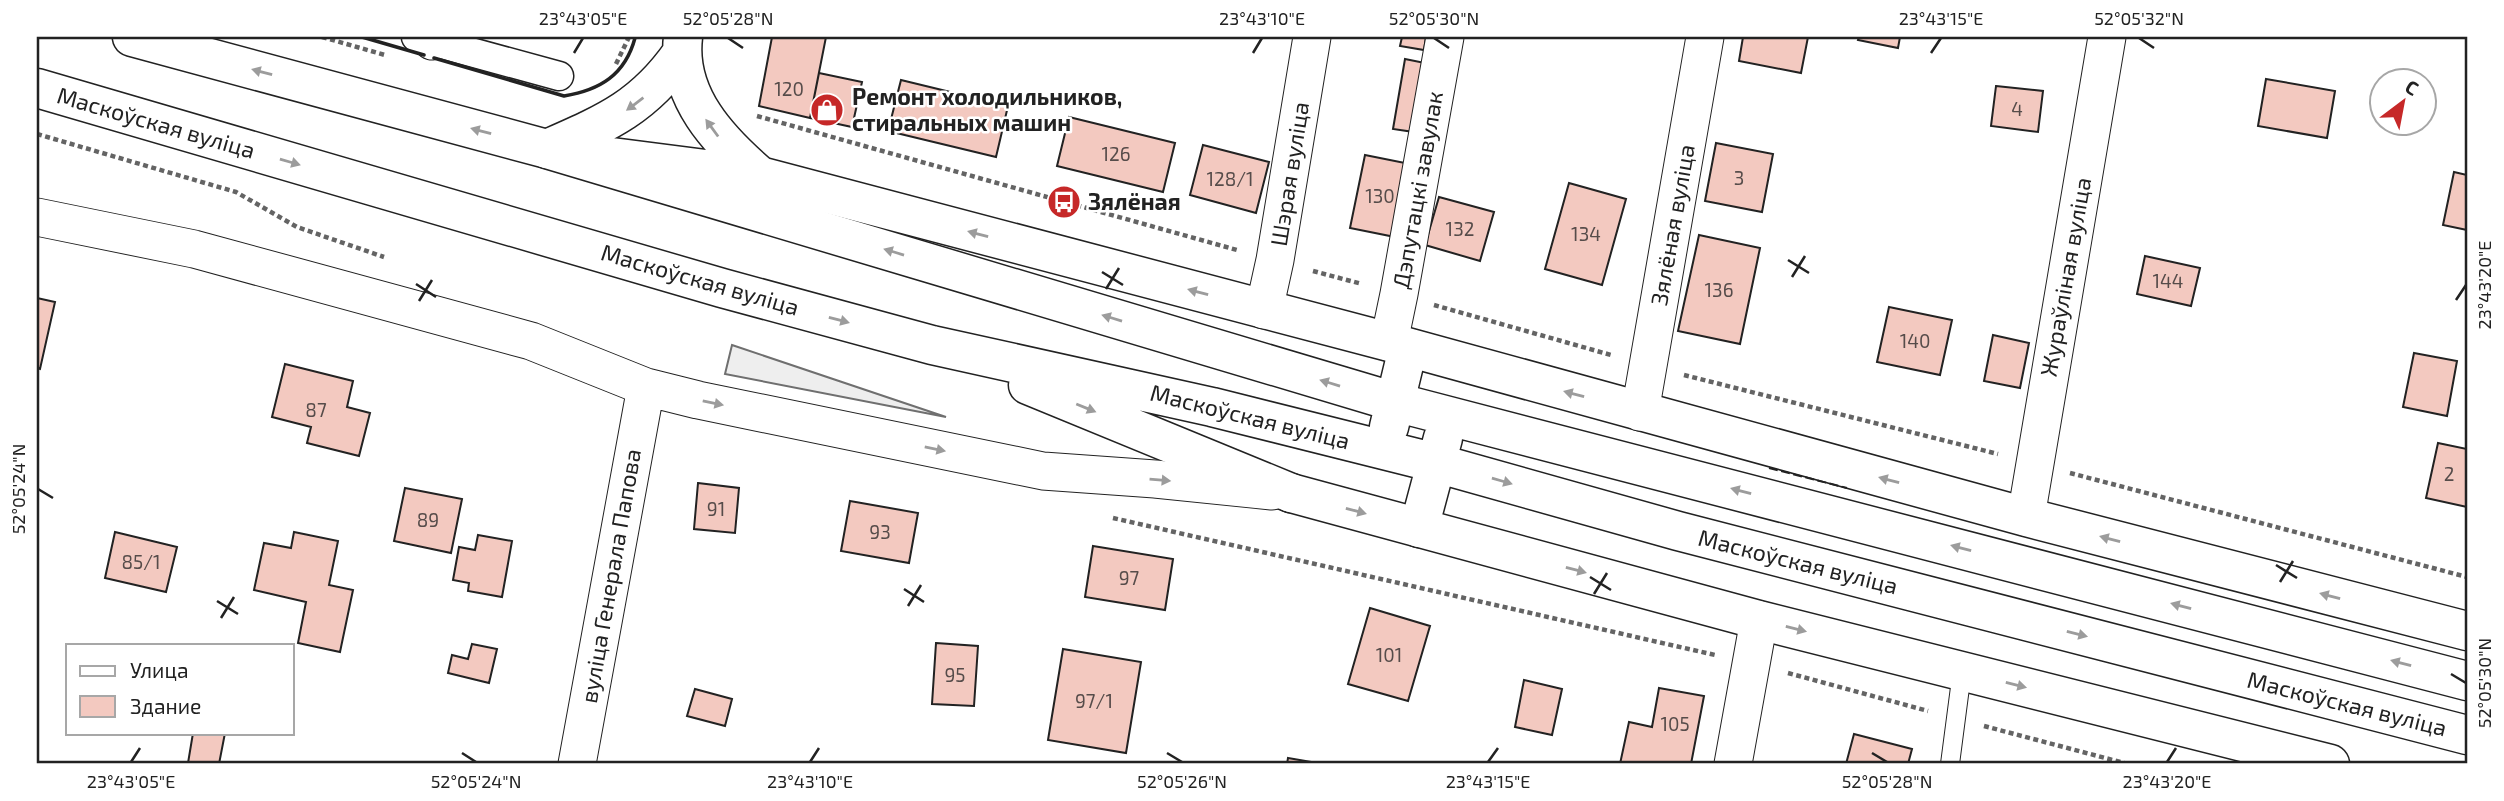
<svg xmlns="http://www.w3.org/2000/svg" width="2504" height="801" font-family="'Exo 2',sans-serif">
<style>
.green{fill:#eee;stroke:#6f6f6f;stroke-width:2}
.building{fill:#f3c9c0;stroke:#222;stroke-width:2}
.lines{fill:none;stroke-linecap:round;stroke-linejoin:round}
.service-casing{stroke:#222;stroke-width:20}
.pedestrian-casing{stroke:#222;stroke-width:31}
.minor-casing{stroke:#222;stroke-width:39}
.tertiary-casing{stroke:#222;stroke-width:41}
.primary-casing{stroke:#222;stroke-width:41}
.path{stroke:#646464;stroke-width:4.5;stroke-dasharray:5 3.5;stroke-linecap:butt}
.service{stroke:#fff;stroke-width:18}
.pedestrian{stroke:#fff;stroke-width:28}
.minor{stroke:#fff;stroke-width:37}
.tertiary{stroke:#fff;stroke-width:38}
.primary{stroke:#fff;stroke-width:38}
.fence{stroke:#222;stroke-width:2;stroke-dasharray:9 3.5;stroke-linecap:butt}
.wall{stroke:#222;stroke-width:3.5}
.oneway{fill:#9c9c9c}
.ticks{fill:none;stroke:#222;stroke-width:2.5}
.labels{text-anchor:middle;stroke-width:5;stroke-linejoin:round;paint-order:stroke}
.number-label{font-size:19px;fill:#564c4a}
.poi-label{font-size:23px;font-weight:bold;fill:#222;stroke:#fff;text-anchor:start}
.street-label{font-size:23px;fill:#222;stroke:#fff}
.neatline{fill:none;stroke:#222;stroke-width:2.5}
.ticks-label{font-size:18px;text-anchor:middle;fill:#222}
</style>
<rect width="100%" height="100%" fill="#fff"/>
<!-- green -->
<path class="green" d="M 732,345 L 946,417 L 725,374 Z"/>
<!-- building -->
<path class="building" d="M 772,37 L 826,37 L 810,118 L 759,106 Z
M 1402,37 L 1426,37 L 1424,50 L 1400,46 Z
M 1743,37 L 1808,37 L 1801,73 L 1739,61 Z
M 1859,37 L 1900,37 L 1898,48 L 1858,40 Z
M 1405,59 L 1425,63 L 1414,132 L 1393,129 Z
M 819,73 L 862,82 L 852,127 L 810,118 Z
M 2266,79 L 2335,91 L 2327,138 L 2258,126 Z
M 901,80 L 1008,106 L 996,157 L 888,131 Z
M 1996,86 L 2043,91 L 2038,132 L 1991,126 Z
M 1069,117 L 1175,143 L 1163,192 L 1057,166 Z
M 1716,143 L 1773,154 L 1762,212 L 1705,201 Z
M 1203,145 L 1269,162 L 1256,213 L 1190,195 Z
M 1365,155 L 1410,164 L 1395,237 L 1350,228 Z
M 2454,172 L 2467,175 L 2467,230 L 2443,225 Z
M 1569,183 L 1626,199 L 1602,285 L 1545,269 Z
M 1439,197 L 1494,212 L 1480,261 L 1425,245 Z
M 1699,235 L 1760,248 L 1740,344 L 1678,331 Z
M 2145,256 L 2200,268 L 2191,306 L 2137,294 Z
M 37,298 L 55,302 L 40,369 L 37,368 Z
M 1889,307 L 1952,320 L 1940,375 L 1877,362 Z
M 1993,335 L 2029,343 L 2020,388 L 1984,381 Z
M 2414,353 L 2457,361 L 2447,416 L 2403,407 Z
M 285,364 L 353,381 L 347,407 L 370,413 L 359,456 L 307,443 L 311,427 L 272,417 Z
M 2438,443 L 2467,449 L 2467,507 L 2426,498 Z
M 698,483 L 739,488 L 735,533 L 694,529 Z
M 405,488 L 462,499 L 451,553 L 394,541 Z
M 850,501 L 918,513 L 909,563 L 841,551 Z
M 115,532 L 177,547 L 166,592 L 105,578 Z
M 294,532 L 338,541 L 329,585 L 353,590 L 340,652 L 298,643 L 306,602 L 254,590 L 264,543 L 291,548 Z
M 478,535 L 512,541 L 502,597 L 468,591 L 469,583 L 453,580 L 459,547 L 475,550 Z
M 1093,546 L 1173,559 L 1165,610 L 1085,597 Z
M 1370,608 L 1430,626 L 1408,701 L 1348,684 Z
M 936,643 L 978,646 L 974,706 L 932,704 Z
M 472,644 L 497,649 L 489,683 L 448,673 L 452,655 L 468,659 Z
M 1063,649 L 1141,662 L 1126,753 L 1048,740 Z
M 1524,680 L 1562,689 L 1552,735 L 1515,727 Z
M 1659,688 L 1704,696 L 1691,764 L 1620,764 L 1629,722 L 1652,727 Z
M 695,689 L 732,699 L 725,726 L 687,716 Z
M 193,733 L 225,733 L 219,764 L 188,763 Z
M 1854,734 L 1912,749 L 1908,764 L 1846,764 Z
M 1288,758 L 1323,764 L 1287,764 Z"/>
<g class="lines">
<defs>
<path id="service" d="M 1950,764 L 1962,672"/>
<path id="pedestrian" d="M 416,37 L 559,76"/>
<path id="minor" d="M 432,41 L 433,37
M 37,217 L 194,249 L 531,341 L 646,387 L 698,400 L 1043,471 L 1155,479 L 1272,491
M 1264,310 L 1275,260 L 1312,37
M 1389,342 L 1399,294 L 1445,37
M 1640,412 L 1705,37
M 2026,517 L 2107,37
M 577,764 L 646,387
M 1733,764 L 1759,620"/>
<path id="tertiary" d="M 683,37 C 676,96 719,141 760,176
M 547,149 C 606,123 643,108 681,54
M 612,157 L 760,176 L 1389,342 L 2026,517 L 2467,631
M 1291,493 L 1759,620 L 2330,764"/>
<path id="primary" d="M 132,37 L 547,149 L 1395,402 L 2467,681
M 37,88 L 722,288 L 932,345 L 1212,407 L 1436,463 L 1678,531 L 2467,735
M 1028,385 L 1291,493
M 1389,427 L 1408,348
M 1419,528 L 1443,438"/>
</defs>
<!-- service casing -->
<use href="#service" class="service-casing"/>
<!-- pedestrian casing -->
<use href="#pedestrian" class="pedestrian-casing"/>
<!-- minor casing -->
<use href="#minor" class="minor-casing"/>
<!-- tertiary casing -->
<use href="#tertiary" class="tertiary-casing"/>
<!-- primary casing -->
<use href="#primary" class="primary-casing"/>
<!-- path -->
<path class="path" d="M 322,37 L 385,55
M 616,64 L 629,37
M 757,116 L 1237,250
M 37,134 L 236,192 L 297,227 L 384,257
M 1313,271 L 1362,284
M 1434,305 L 1611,355
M 1684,375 L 1998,454
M 2070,473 L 2467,577
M 1113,518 L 1715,655
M 1788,673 L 1928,711
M 1984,726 L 2128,764"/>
<!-- service -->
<use href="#service" class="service"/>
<!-- pedestrian -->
<use href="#pedestrian" class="pedestrian"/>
<!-- minor -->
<use href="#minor" class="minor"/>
<!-- tertiary -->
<use href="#tertiary" class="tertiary"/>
<!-- primary -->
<use href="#primary" class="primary"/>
<!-- fence -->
<path class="fence" d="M 1769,468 L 1847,488"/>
<!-- wall -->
<path class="wall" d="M 362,37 L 424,55
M 434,58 L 564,96 C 600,90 625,75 635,38"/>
</g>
<!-- one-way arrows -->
<defs><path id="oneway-solid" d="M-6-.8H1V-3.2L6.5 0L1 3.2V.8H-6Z" transform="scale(1.75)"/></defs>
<g class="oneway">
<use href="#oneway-solid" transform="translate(262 72) rotate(-165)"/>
<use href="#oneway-solid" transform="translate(635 104) rotate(143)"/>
<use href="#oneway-solid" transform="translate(712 128) rotate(-126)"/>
<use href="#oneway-solid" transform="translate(481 131) rotate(-165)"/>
<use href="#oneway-solid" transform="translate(290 162) rotate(16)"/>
<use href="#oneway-solid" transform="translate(978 234) rotate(-165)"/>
<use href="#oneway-solid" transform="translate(894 252) rotate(-163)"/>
<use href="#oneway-solid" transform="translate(1198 292) rotate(-165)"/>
<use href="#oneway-solid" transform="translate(1112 318) rotate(-163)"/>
<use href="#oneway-solid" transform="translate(839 320) rotate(15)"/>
<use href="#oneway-solid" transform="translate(1330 383) rotate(-163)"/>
<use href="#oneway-solid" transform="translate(1574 394) rotate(-165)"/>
<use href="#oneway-solid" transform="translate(713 403) rotate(12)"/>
<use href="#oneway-solid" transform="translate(1086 408) rotate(22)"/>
<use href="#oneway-solid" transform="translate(935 449) rotate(12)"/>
<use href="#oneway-solid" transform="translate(1160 480) rotate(5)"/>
<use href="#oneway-solid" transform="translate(1889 480) rotate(-165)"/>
<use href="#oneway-solid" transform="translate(1502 481) rotate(16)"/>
<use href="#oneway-solid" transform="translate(1741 491) rotate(-165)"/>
<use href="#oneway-solid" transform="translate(1356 511) rotate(15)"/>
<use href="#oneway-solid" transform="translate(2110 539) rotate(-165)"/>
<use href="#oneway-solid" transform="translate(1961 548) rotate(-165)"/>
<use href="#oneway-solid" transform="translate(1576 570) rotate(15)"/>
<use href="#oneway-solid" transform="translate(2330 596) rotate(-165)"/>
<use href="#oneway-solid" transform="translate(2181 606) rotate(-165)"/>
<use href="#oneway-solid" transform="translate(1796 629) rotate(14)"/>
<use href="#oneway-solid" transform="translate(2077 634) rotate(14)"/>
<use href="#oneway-solid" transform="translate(2401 663) rotate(-165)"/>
<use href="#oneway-solid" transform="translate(2016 685) rotate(14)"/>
</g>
<!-- ticks -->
<path class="ticks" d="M 728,38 L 743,48M 1434,38 L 1449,48M 2139,38 L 2154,48M 574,53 L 583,38M 1253,53 L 1262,38M 1931,53 L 1941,38M 1788,260 L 1809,273M 1102,272 L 1123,285M 1792,277 L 1805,256M 416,284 L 436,297M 1106,289 L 1119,268M 2456,300 L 2466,285M 419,301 L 432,280M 38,489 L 53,498M 2276,565 L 2297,578M 1590,577 L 1611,590M 2280,582 L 2293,561M 904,589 L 924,602M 1594,594 L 1607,573M 217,601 L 238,614M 908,606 L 921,585M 221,618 L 234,597M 2451,674 L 2466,683M 462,753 L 476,762M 1167,753 L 1182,762M 1872,753 L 1887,762M 131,762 L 140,748M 810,762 L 819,748M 1488,762 L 1498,748M 2167,762 L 2176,748"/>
<!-- icons -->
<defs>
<symbol id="shop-disc" viewBox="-11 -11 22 22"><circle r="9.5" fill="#c62828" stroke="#fff"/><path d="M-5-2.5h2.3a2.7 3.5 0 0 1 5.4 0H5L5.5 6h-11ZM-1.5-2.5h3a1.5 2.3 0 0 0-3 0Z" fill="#fff"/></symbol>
<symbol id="bus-disc" viewBox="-11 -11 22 22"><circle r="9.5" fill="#c62828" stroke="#fff"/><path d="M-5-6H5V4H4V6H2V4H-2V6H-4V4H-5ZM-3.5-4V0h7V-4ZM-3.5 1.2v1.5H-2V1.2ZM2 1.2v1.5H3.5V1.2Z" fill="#fff"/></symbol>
</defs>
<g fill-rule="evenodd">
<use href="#shop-disc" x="808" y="91" width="38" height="38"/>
<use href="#bus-disc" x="1045" y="183" width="38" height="38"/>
</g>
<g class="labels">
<!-- number labels -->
<g class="number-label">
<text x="789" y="96">120</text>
<text x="2017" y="116">4</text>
<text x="1116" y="161">126</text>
<text x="1739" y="185">3</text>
<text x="1230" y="186">128/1</text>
<text x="1380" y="203">130</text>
<text x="1460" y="236">132</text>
<text x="1586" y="241">134</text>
<text x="2168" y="288">144</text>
<text x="1719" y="297">136</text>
<text x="1915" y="348">140</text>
<text x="316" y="417">87</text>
<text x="2449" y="481">2</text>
<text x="716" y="516">91</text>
<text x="428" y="527">89</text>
<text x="880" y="539">93</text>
<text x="141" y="569">85/1</text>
<text x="1129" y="585">97</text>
<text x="1389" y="662">101</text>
<text x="955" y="682">95</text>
<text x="1094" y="708">97/1</text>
<text x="1675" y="731">105</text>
</g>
<!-- poi labels -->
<g class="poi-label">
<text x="852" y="105">Ремонт холодильников,<tspan x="852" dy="26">стиральных машин</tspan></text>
<text x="1088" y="210">Зялёная</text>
</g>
<!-- street labels -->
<g class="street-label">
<text transform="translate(156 123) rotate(16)" y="8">Маскоўская вуліца</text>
<text transform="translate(1290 174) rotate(-81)" y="8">Шэрая вуліца</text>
<text transform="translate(1418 190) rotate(-80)" y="8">Дэпутацкі завулак</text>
<text transform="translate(1673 225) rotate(-80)" y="8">Зялёная вуліца</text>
<text transform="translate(2066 277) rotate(-80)" y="8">Жураўліная вуліца</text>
<text transform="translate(700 280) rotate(16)" y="8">Маскоўская вуліца</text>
<text transform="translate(1250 417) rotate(14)" y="8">Маскоўская вуліца</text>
<text transform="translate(1798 562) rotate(14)" y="8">Маскоўская вуліца</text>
<text transform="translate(611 576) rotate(-80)" y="8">вуліца Генерала Папова</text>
<text transform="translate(2347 704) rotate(14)" y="8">Маскоўская вуліца</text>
</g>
</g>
<!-- border -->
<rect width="2504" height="801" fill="none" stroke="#ffffff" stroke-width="77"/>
<!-- legend -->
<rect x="66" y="644" width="228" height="91" fill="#ffffff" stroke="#a7a7a7" stroke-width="2"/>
<rect x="80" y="666" width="35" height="10" fill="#ffffff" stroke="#a7a7a7" stroke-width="2"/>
<text x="130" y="678" font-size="21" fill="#222222">Улица</text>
<rect x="80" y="696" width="35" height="21" fill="#f3c9c0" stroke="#a7a7a7" stroke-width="2"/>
<text x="130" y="714" font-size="21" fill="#222222">Здание</text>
<!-- north arrow -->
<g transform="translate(2403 102) rotate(32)"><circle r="33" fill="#ffffff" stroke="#a7a7a7" stroke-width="2"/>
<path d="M0-5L12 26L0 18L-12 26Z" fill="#c62828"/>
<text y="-10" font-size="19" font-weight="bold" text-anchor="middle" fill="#222222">С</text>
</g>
<rect x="38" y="38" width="2428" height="724" class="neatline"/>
<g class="ticks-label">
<text x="583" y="25">23°43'05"E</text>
<text x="728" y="25">52°05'28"N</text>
<text x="1262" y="25">23°43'10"E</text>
<text x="1434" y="25">52°05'30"N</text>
<text x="1941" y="25">23°43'15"E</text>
<text x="2139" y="25">52°05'32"N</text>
<text transform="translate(2485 285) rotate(-90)" y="6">23°43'20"E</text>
<text transform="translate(19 489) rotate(-90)" y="6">52°05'24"N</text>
<text transform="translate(2485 683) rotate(-90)" y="6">52°05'30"N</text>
<text x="131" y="788">23°43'05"E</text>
<text x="476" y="788">52°05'24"N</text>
<text x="810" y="788">23°43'10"E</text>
<text x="1182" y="788">52°05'26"N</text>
<text x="1488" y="788">23°43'15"E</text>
<text x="1887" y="788">52°05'28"N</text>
<text x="2167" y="788">23°43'20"E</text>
</g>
</svg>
